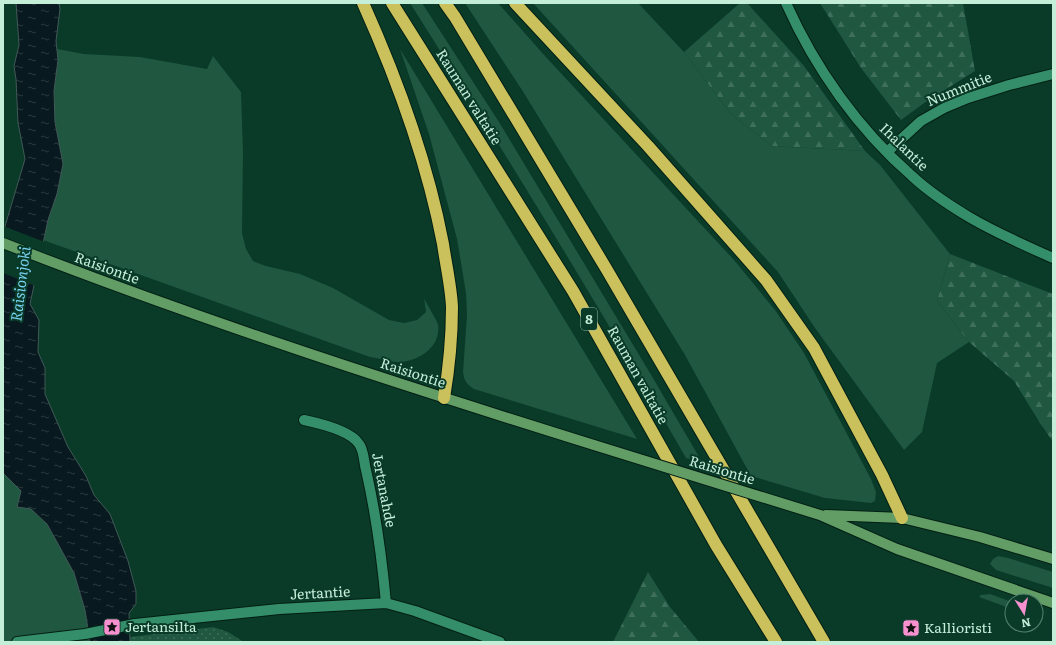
<svg xmlns="http://www.w3.org/2000/svg" width="1056" height="645" font-family="Literata,serif">
<style>
.grass{fill:#1f5740}
.forest{fill:url(#forest-firs)}
.park{fill:url(#park-dots)}
.water{fill:url(#water-ripples);stroke:#415957}
.pier{fill:#093b28}
.lines{fill:none;stroke-linecap:round;stroke-linejoin:round}
.minor-casing{stroke:#031f14;stroke-width:12}
.tertiary-casing{stroke:#031f14;stroke-width:12}
.secondary-casing{stroke:#031f14;stroke-width:12}
.motorway-casing{stroke:#031f14;stroke-width:14}
.minor{stroke:#358e6a;stroke-width:10}
.tertiary{stroke:#358e6a;stroke-width:10}
.secondary{stroke:#629d66;stroke-width:10}
.motorway{stroke:#cac05c;stroke-width:12}
.secondary-bridge-casing{stroke:#031f14;stroke-width:12;stroke-linecap:butt}
.secondary-bridge{stroke:#629d66;stroke-width:10}
.labels{text-anchor:middle;stroke-width:4;stroke-linejoin:round;paint-order:stroke}
.shield{fill:#093b28;stroke:#8db8a4;stroke-width:1}
.shield-label{font-size:13px;font-weight:bold;fill:#c5eed9}
.street-label{font-size:14px;fill:#c5eed9;stroke:#093b28}
.poi-label{font-size:14px;fill:#c5eed9;stroke:#093b28;text-anchor:start}
.water-label{font-size:15px;font-style:italic;fill:#79d2f2;stroke:#093b28}
</style>
<defs>
<pattern id="forest-firs" width="22" height="20" patternUnits="userSpaceOnUse"><rect width="22" height="20" fill="#1f5740"/><path d="M5 1l3.5 6h-7zM16 11l3.5 6h-7z" fill="#3e6f5b"/></pattern>
<pattern id="park-dots" width="8" height="8" patternUnits="userSpaceOnUse"><rect width="8" height="8" fill="#1f5740"/><path d="M2 2h.1M6 6h.1" fill="none" stroke="#3e6f5b" stroke-width="1.8" stroke-linecap="round"/></pattern>
<pattern id="water-ripples" width="26" height="14" patternUnits="userSpaceOnUse"><rect width="26" height="14" fill="#08191f"/><path d="M2 4q2-2 4 0t4 0M15 11q2-2 4 0t4 0" fill="none" stroke="#2a3b3f"/></pattern>
</defs>
<rect width="100%" height="100%" fill="#093b28"/>
<!-- grass -->
<path class="grass" d="M 410,3 L 422,3 L 499,122 L 650,373 L 702,462 L 686,458 C 598,304 505,153 410,3 Z
M 465,3 L 498,3 L 545,56 L 734,260 L 775,310 L 804,353 L 871,479 L 876,492 L 875,501 L 871,503 L 825,498 L 751,476 L 685,355 L 522,90 Z
M 533,3 L 638,3 L 684,52 L 731,114 L 772,146 L 865,151 L 880,165 L 950,254 L 937,301 L 969,342 L 937,363 L 922,432 L 904,450 L 815,328 L 778,272 Z
M 57,49 L 84,54 L 140,57 L 207,69 L 213,56 L 241,92 L 243,152 L 242,233 L 246,249 L 253,261 L 266,266 L 300,274 L 333,288 L 389,320 L 404,323 L 417,320 L 426,312 L 424,298 C 427,305 436,318 438,325 C 441,348 417,362 398,362 C 389,362 379,358 370,357 L 43,240 L 48,219 L 57,194 L 63,164 L 55,122 L 54,91 L 58,60 Z
M 400,49 L 637,439 L 474,389 C 466,384 464,380 463,372 L 467,315 L 466,293 L 457,239 L 429,134 Z
M 3,473 L 21,491 L 31,509 L 47,524 L 74,573 L 85,610 L 90,642 L 3,642 Z
M 998,556 L 1008,558 L 1053,572 L 1053,588 L 996,570 L 990,564 L 993,559 Z
M 990,594 L 1012,602 L 1012,609 L 979,597 L 981,595 Z"/>
<!-- forest -->
<path class="forest" d="M 740,3 L 747,3 L 804,66 L 865,151 L 772,146 L 731,114 L 684,52 Z
M 820,3 L 963,3 L 975,71 L 927,101 L 901,120 L 861,68 Z
M 950,254 L 1053,294 L 1053,442 L 1040,423 L 1014,381 L 969,342 L 937,301 Z
M 648,572 L 670,607 L 699,642 L 613,642 Z"/>
<!-- park -->
<path class="park" d="M 213,627 L 228,632 L 244,642 L 130,642 L 130,637 Z"/>
<!-- water -->
<path class="water" d="M 16,3 L 59,3 L 60,9 L 56,41 L 58,60 L 54,91 L 55,122 L 63,164 L 57,194 L 48,220 L 30,304 L 39,320 L 38,352 L 45,368 L 45,394 L 68,447 L 86,476 L 94,495 L 110,514 L 128,561 L 136,591 L 136,604 L 129,613 L 130,642 L 90,642 L 85,610 L 74,573 L 47,524 L 31,509 L 17,507 L 21,491 L 3,473 L 3,233 L 25,159 L 18,123 L 16,79 L 14,66 L 19,45 Z"/>
<!-- pier -->
<path class="pier" d="M 3,226 L 45,242 L 36,286 L 3,273 Z"/>
<g class="lines">
<defs>
<path id="minor" d="M 887,152 L 921,121 L 944,108 L 968,98 L 1009,85 L 1053,74
M 304,420 C 318,423 351,431 359,444 C 364,450 364,463 366,470 C 376,514 382,559 386,603
M 17,642 L 85,634 L 135,624 L 279,609 L 386,603 L 415,611 L 500,642"/>
<path id="tertiary" d="M 786,3 C 815,68 858,129 912,176 C 929,192 949,205 969,217 C 996,233 1024,245 1053,258"/>
<path id="secondary" d="M 3,243 C 197,319 395,383 594,445
M 820,515 L 897,549 L 1053,603
M 826,515 L 902,518 L 980,537 L 1053,559"/>
<path id="motorway" d="M 363,3 C 398,81 427,160 443,244 C 446,265 451,286 452,307 C 452,337 449,368 444,398
M 392,3 L 573,291 L 716,545 L 776,642
M 445,3 L 455,17 L 607,270 L 824,642
M 515,3 L 648,146 L 766,280 L 814,348 L 882,475 L 902,518"/>
</defs>
<!-- minor casing -->
<use href="#minor" class="minor-casing"/>
<!-- tertiary casing -->
<use href="#tertiary" class="tertiary-casing"/>
<!-- secondary casing -->
<use href="#secondary" class="secondary-casing"/>
<!-- motorway casing -->
<use href="#motorway" class="motorway-casing"/>
<!-- minor -->
<use href="#minor" class="minor"/>
<!-- tertiary -->
<use href="#tertiary" class="tertiary"/>
<!-- secondary -->
<use href="#secondary" class="secondary"/>
<!-- motorway -->
<use href="#motorway" class="motorway"/>
<defs>
<path id="secondary-bridge" d="M 594,445 L 820,515"/>
</defs>
<!-- secondary-bridge casing -->
<use href="#secondary-bridge" class="secondary-bridge-casing"/>
<!-- secondary-bridge -->
<use href="#secondary-bridge" class="secondary-bridge"/>
</g>
<!-- icons -->
<defs>
<symbol id="sight-square" viewBox="-11 -11 22 22"><rect x="-9" y="-9" width="18" height="18" rx="4" fill="#f690cf" stroke="#093b28"/><path d="M0-6L1.8-2.2L6-1.7L2.9 1.2L3.7 5.4L0 3.3L-3.7 5.4L-2.9 1.2L-6-1.7L-1.8-2.2Z" fill="#111"/></symbol>
</defs>
<g fill-rule="evenodd">
<use href="#sight-square" x="102" y="617" width="20" height="20"/>
<use href="#sight-square" x="901" y="618" width="20" height="20"/>
</g>
<g class="labels">
<!-- shield labels -->
<rect class="shield" x="581" y="308" width="16" height="22" rx="3"/>
<g class="shield-label">
<text x="589" y="324">8</text>
</g>
<!-- street labels -->
<g class="street-label">
<text transform="translate(959 89) rotate(-22)" y="5">Nummitie</text>
<text transform="translate(469 97) rotate(58)" y="5">Rauman valtatie</text>
<text transform="translate(904 147) rotate(44)" y="5">Ihalantie</text>
<text transform="translate(107 268) rotate(20)" y="5">Raisiontie</text>
<text transform="translate(413 373) rotate(18)" y="5">Raisiontie</text>
<text transform="translate(638 375) rotate(61)" y="5">Rauman valtatie</text>
<text transform="translate(722 470) rotate(17)" y="5">Raisiontie</text>
<text transform="translate(384 490) rotate(79)" y="5">Jertanahde</text>
<text transform="translate(320 593) rotate(-3)" y="5">Jertantie</text>
</g>
<!-- poi labels -->
<g class="poi-label">
<text x="125" y="632">Jertansilta</text>
<text x="924" y="633">Kallioristi</text>
</g>
<!-- water labels -->
<g class="water-label">
<text transform="translate(21 284) rotate(-83)" y="5">Raisionjoki</text>
</g>
</g>
<!-- border -->
<rect width="1056" height="645" fill="none" stroke="#c5eed9" stroke-width="8"/>
<!-- north arrow -->
<g transform="translate(1024 613) rotate(169)"><circle r="19" fill="#093b28" stroke="#54836f"/>
<path d="M0-3L7 15L0 10L-7 15Z" fill="#f690cf"/>
<text y="-6" font-size="11" font-weight="bold" text-anchor="middle" fill="#c5eed9">N</text>
</g>
</svg>
